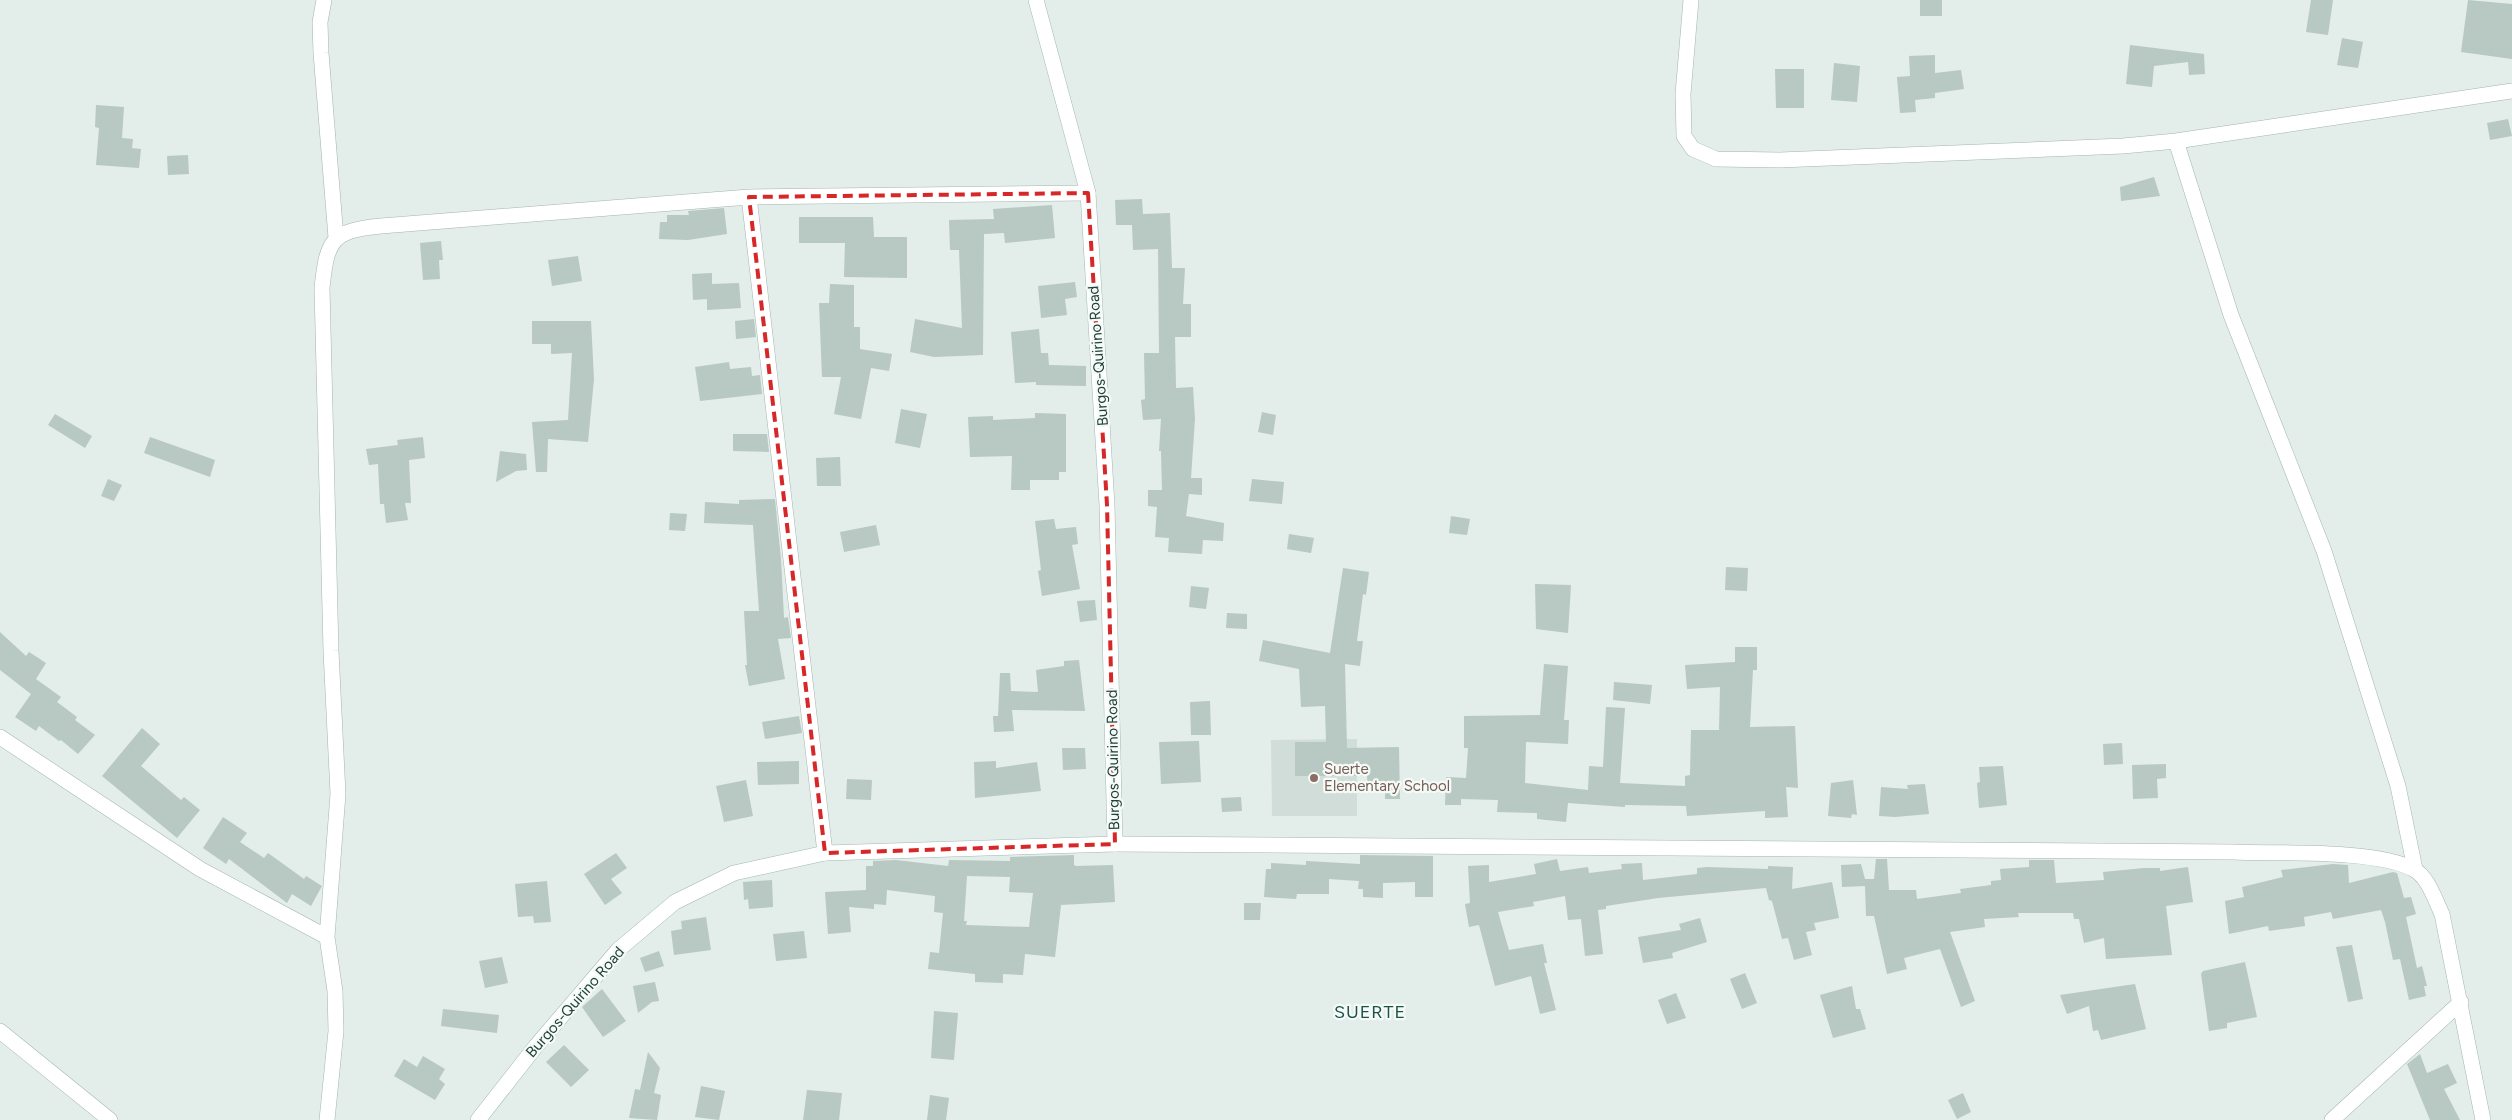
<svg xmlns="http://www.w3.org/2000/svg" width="2512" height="1120" font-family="Figtree,sans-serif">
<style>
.built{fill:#d1ddd8}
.building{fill:#b8c8c2;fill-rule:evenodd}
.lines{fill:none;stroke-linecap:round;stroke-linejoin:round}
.street-casing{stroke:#a5b5b1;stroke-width:16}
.secondary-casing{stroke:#a1b9b2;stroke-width:16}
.street{stroke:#fff;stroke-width:15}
.secondary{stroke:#fff;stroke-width:15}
.marked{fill:none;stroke:#d62828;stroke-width:4;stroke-dasharray:10 6;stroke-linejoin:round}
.education-dot{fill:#8d6e63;stroke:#f4faf7;stroke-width:2}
.labels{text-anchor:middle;stroke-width:4.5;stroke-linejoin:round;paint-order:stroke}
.street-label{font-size:15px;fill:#223f39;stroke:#f4faf7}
.education-label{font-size:15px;fill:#785e54;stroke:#f4faf7;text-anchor:start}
.quarter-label{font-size:18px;letter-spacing:1px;fill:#1d5248;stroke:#f4faf7}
</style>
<rect width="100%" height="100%" fill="#e3ede9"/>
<!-- built -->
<path class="built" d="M 1357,739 L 1357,816 L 1272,816 L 1271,740 Z"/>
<!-- building -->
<path class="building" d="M 1920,0 L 1942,0 L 1942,16 L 1920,16 Z
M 2311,0 L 2333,0 L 2328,35 L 2306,32 Z
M 2468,0 L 2512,4 L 2512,59 L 2461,52 Z
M 2342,38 L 2363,42 L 2358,68 L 2337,65 Z
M 2130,45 L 2204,54 L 2205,74 L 2189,75 L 2188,62 L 2154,66 L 2152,87 L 2126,84 Z
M 1935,55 L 1935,73 L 1961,70 L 1964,89 L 1935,93 L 1935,98 L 1915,100 L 1916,112 L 1900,113 L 1897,77 L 1910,76 L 1909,56 Z
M 1834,63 L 1860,66 L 1857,102 L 1831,100 Z
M 1775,69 L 1804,69 L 1804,108 L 1776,108 Z
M 96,105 L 124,107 L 122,138 L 133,139 L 132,148 L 141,149 L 139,168 L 96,165 L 99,128 L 95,127 Z
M 2508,119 L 2512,136 L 2490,140 L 2487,123 Z
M 188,155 L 189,174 L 168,175 L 167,156 Z
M 2154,177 L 2160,196 L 2121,201 L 2120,187 Z
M 1142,199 L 1143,214 L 1170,213 L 1172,268 L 1185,268 L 1183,304 L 1191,304 L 1191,337 L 1175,337 L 1176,388 L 1193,387 L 1195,419 L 1191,478 L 1202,478 L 1202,495 L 1189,494 L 1186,516 L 1224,523 L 1223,541 L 1203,540 L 1202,554 L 1168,552 L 1169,538 L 1155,537 L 1157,507 L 1148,506 L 1148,490 L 1162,490 L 1161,451 L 1159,451 L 1161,419 L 1143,420 L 1141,400 L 1145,399 L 1144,353 L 1159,353 L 1158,249 L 1133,250 L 1132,225 L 1116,225 L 1115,200 Z
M 1052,205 L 1055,238 L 1005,243 L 1004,233 L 984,234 L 983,355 L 934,357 L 910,352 L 915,319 L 962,328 L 959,250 L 950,250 L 949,220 L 994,219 L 993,209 Z
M 724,208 L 727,234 L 688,240 L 659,239 L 660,222 L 667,222 L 667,215 L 689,215 L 688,211 Z
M 799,217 L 873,217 L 874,237 L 907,237 L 907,278 L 844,277 L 845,243 L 799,243 Z
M 441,241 L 443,260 L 439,260 L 440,279 L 423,280 L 420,243 Z
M 578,256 L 582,281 L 552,286 L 548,260 Z
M 712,273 L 712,284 L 739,283 L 741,308 L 707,310 L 707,299 L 693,300 L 692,274 Z
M 1075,282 L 1077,297 L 1065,299 L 1067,315 L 1041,318 L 1038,286 Z
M 830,284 L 854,285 L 854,327 L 860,327 L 860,349 L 892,354 L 889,371 L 871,368 L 861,419 L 834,414 L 841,377 L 822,377 L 819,303 L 829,303 Z
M 754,319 L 756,337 L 736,339 L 735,321 Z
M 532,321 L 591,321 L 594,379 L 588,442 L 548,439 L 547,472 L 536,472 L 532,422 L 568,420 L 572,353 L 551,354 L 551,344 L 532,344 Z
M 1039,329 L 1041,353 L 1048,353 L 1049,365 L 1086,366 L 1086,386 L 1036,385 L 1036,382 L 1015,383 L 1011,332 Z
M 729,362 L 730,369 L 751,367 L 752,376 L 760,375 L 762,394 L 700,401 L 695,367 Z
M 901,409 L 927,414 L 920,448 L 895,443 Z
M 1262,412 L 1276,415 L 1273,435 L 1258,432 Z
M 1035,413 L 1066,414 L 1066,472 L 1059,472 L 1059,480 L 1030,480 L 1030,490 L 1011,490 L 1012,456 L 970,457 L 968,417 L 993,416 L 993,420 L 1035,418 Z
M 55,414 L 92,436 L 85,448 L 48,425 Z
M 733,434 L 767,434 L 769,452 L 733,451 Z
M 150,437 L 215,460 L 210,477 L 144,453 Z
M 423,437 L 425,458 L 409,460 L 411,503 L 405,503 L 408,520 L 386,523 L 384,504 L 380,504 L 378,464 L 369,465 L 366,449 L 398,445 L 397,440 Z
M 500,451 L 526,454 L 527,470 L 516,471 L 496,482 Z
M 840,457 L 841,486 L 817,486 L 816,458 Z
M 108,479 L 122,485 L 114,501 L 101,496 Z
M 1252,479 L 1284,482 L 1282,504 L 1249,501 Z
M 775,499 L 781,559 L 784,618 L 788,617 L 791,638 L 778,639 L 785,679 L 749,686 L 745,665 L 747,665 L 744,611 L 759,611 L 753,525 L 704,523 L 705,502 L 739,504 L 739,500 Z
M 670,513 L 687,514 L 685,531 L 669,530 Z
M 1451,516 L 1470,519 L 1467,535 L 1449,533 Z
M 1054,519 L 1056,529 L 1076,527 L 1078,544 L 1072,545 L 1080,589 L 1042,596 L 1038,571 L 1041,570 L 1035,521 Z
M 876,525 L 880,545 L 844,552 L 840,532 Z
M 1289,534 L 1314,538 L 1311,553 L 1287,549 Z
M 1726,567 L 1748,568 L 1747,591 L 1725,590 Z
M 1343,568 L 1369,572 L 1366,595 L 1363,594 L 1357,641 L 1363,641 L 1360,666 L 1345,664 L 1347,748 L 1399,747 L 1400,799 L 1385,799 L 1385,790 L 1368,790 L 1367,776 L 1295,776 L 1295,742 L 1326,742 L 1325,706 L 1301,707 L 1299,669 L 1259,661 L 1263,640 L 1330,653 Z
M 1535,584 L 1571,585 L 1568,633 L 1536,629 Z
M 1191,586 L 1209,588 L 1206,609 L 1189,607 Z
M 1095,600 L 1097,620 L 1080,622 L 1077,601 Z
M 1227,613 L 1247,614 L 1247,629 L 1226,628 Z
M 0,632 L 26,656 L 29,652 L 46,663 L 36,679 L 61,697 L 57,702 L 77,717 L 75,720 L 95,735 L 78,754 L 61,740 L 59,741 L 39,726 L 36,731 L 15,717 L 31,694 L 0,670 Z
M 1735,647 L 1757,647 L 1757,670 L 1753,670 L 1750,727 L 1795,726 L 1798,788 L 1786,787 L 1788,817 L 1765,818 L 1765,811 L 1687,816 L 1686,806 L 1625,805 L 1625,807 L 1568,803 L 1566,822 L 1537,819 L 1537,813 L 1497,812 L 1498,800 L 1461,799 L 1461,805 L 1445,805 L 1446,777 L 1466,778 L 1468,748 L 1464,748 L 1464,716 L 1540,715 L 1544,664 L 1568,666 L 1564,720 L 1569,720 L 1568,744 L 1526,742 L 1525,783 L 1588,790 L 1589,766 L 1603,767 L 1606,707 L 1625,708 L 1620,783 L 1685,786 L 1685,776 L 1690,775 L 1691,730 L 1719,730 L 1720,687 L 1687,689 L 1685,665 L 1735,662 Z
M 1079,660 L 1085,711 L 1012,710 L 1014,731 L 994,732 L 993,716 L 998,716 L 1000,673 L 1010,673 L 1011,691 L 1038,692 L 1036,670 L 1064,666 L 1064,661 Z
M 1614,682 L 1652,685 L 1650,704 L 1613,700 Z
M 1210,701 L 1211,735 L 1191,735 L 1190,702 Z
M 799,716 L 802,733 L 765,739 L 762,722 Z
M 142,728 L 160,744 L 141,766 L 181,800 L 184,797 L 200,810 L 177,838 L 102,776 Z
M 1199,741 L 1201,782 L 1161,784 L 1159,742 Z
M 2122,743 L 2123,764 L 2104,765 L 2103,744 Z
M 1062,748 L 1085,748 L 1086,769 L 1063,770 Z
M 799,761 L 799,784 L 758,785 L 757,762 Z
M 996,761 L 996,768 L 1037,762 L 1041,791 L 975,798 L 974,762 Z
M 2166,764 L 2166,778 L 2157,779 L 2158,798 L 2133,799 L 2132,765 Z
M 2003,766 L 2007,805 L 1979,808 L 1977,783 L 1980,782 L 1979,767 Z
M 847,779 L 872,780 L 871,800 L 846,799 Z
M 746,780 L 753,816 L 724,822 L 716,786 Z
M 1853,780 L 1857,815 L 1852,814 L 1851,818 L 1828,816 L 1831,783 Z
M 1925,784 L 1929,814 L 1895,817 L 1879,816 L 1881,787 L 1908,789 L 1907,785 Z
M 1241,797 L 1242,811 L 1222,812 L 1221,798 Z
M 223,817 L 247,833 L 240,842 L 264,858 L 268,853 L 304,879 L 306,876 L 322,886 L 311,906 L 292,894 L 287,903 L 229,859 L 226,864 L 203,848 Z
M 616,853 L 627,868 L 611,879 L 622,893 L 605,905 L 584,874 Z
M 1074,855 L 1074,865 L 1076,866 L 1113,865 L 1115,902 L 1061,905 L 1055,957 L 1025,954 L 1023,975 L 1003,974 L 1003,983 L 975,982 L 975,974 L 928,969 L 930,952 L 939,953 L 943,913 L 934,912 L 935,896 L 887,890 L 886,905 L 874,904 L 874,909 L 849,907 L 851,932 L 828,934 L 825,892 L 866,890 L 866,866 L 873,866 L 873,861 L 896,860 L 948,866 L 949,860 L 1010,861 L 1010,857 ZM 967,876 L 1010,877 L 1009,892 L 1033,893 L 1029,927 L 966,925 L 967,921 L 964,921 Z
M 1360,855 L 1433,856 L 1433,897 L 1415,897 L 1415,882 L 1383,883 L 1383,898 L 1363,897 L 1363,889 L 1358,889 L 1359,881 L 1329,879 L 1329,894 L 1297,894 L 1296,899 L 1264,897 L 1266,869 L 1271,869 L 1271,863 L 1306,865 L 1306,861 L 1360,864 Z
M 1557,859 L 1560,871 L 1588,867 L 1589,873 L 1622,869 L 1621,864 L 1642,863 L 1643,880 L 1697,874 L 1697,868 L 1707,867 L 1768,869 L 1768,866 L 1793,867 L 1792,889 L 1832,882 L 1839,918 L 1814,923 L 1816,930 L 1806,932 L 1812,955 L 1794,960 L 1788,938 L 1782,939 L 1772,901 L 1769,900 L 1766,888 L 1658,898 L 1606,906 L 1606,909 L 1598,910 L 1603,954 L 1585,956 L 1581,919 L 1568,920 L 1565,896 L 1533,902 L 1534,906 L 1498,912 L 1509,950 L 1543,944 L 1547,963 L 1544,963 L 1556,1010 L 1540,1014 L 1531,976 L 1495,986 L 1479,925 L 1469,927 L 1465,904 L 1470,903 L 1468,866 L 1489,865 L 1489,882 L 1536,874 L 1534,864 Z
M 1876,859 L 1887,859 L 1889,890 L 1916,890 L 1917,899 L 1961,893 L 1960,889 L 1991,885 L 1991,881 L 2001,880 L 2000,869 L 2029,867 L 2029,860 L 2054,860 L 2056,883 L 2104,880 L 2103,872 L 2144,868 L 2160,868 L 2160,871 L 2188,867 L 2193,902 L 2166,906 L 2172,955 L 2106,959 L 2104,938 L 2084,943 L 2079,919 L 2074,919 L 2073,913 L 2018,913 L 2019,917 L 1984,919 L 1985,927 L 1950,932 L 1975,1001 L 1961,1007 L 1940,949 L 1904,958 L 1907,969 L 1887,974 L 1874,916 L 1866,916 L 1865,886 L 1842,887 L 1841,865 L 1861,864 L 1865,879 L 1874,879 Z
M 2333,864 L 2348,865 L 2349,883 L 2393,872 L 2397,873 L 2404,898 L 2411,897 L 2416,914 L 2406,917 L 2417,968 L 2422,966 L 2427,986 L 2424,986 L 2426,996 L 2409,1000 L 2400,959 L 2393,960 L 2385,922 L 2381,910 L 2333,919 L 2331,912 L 2304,917 L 2305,926 L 2269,931 L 2268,926 L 2229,934 L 2225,901 L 2244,897 L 2242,887 L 2283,877 L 2281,870 Z
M 772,880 L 773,907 L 749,909 L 748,899 L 744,900 L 743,882 Z
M 547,881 L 551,922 L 534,923 L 533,916 L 518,917 L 515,884 Z
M 1244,903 L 1261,903 L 1260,920 L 1244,920 Z
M 706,917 L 711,950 L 674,955 L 671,931 L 682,929 L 681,921 Z
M 1700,918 L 1707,942 L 1672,953 L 1673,958 L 1643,963 L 1638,937 L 1681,930 L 1679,924 Z
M 804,931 L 807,958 L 776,961 L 773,934 Z
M 2352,945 L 2363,999 L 2348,1002 L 2336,947 Z
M 659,951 L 664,966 L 645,972 L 640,958 Z
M 502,957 L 508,983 L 485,988 L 479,961 Z
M 2245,962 L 2257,1017 L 2227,1023 L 2227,1028 L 2209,1031 L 2201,974 L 2203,971 Z
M 1745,973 L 1757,1003 L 1742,1009 L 1730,979 Z
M 655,982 L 659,1001 L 652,1002 L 638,1013 L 633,986 Z
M 2135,984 L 2146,1029 L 2101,1040 L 2098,1030 L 2093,1031 L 2089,1006 L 2067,1014 L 2060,995 Z
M 1852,986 L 1856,1009 L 1860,1009 L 1866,1029 L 1833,1038 L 1820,995 Z
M 602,989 L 626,1021 L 603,1037 L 582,1007 Z
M 1676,993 L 1686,1018 L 1667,1024 L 1658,1000 Z
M 443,1009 L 499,1015 L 497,1033 L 441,1026 Z
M 934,1011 L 958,1013 L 954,1060 L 931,1058 Z
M 564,1045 L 589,1070 L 571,1087 L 546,1062 Z
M 648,1052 L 660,1068 L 654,1093 L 661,1095 L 657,1120 L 629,1118 L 635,1089 L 640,1090 Z
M 2420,1054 L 2427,1073 L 2448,1064 L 2457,1083 L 2444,1089 L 2460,1120 L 2430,1120 L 2407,1064 Z
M 423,1056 L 445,1069 L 439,1079 L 445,1084 L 435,1100 L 394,1076 L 404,1059 L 417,1067 Z
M 701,1086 L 725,1091 L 719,1120 L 695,1117 Z
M 807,1090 L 842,1093 L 839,1120 L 803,1120 Z
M 1963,1093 L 1971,1112 L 1957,1119 L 1948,1100 Z
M 930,1095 L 949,1098 L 946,1120 L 927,1120 Z"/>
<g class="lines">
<defs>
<path id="street" d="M 324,0 L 320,22 L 321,53 L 336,238
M 1691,0 L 1683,94 L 1684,136 L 1693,149 L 1716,159 L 1780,160 L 2123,146 L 2176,141 L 2512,91
M 2176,141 L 2231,315 L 2324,551 L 2398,786 L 2415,869
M 749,197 L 825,853
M 0,737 L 200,869 L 327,937
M 1115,844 L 2233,852 C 2278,854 2375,849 2413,869 C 2428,876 2435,900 2442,914 L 2483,1120
M 327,1120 L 336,1031 L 335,991 L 327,937 L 338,794 L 331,651 L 322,288 C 327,239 332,231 381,226 L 749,197 L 1088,193
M 2332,1120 L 2461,1002"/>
<path id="secondary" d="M 0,1031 L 110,1120
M 478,1120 L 536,1046 L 618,950 L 675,902 L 734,873 L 825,853 L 1115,844 L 1107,505 L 1088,193 L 1036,0"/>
</defs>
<!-- street casing -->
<use href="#street" class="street-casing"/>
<!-- secondary casing -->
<use href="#secondary" class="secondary-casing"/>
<!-- street -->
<use href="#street" class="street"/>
<!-- secondary -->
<use href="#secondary" class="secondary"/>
</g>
<!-- marked area -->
<path class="marked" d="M 1088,193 L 1107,505 L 1115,844 L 825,853 L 749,197 Z"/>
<!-- markers -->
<circle class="education-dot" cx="1314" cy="778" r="5"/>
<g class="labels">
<!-- street labels -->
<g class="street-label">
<text transform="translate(1098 356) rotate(-94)" y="5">Burgos-Quirino Road</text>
<text transform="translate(1113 760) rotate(-91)" y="5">Burgos-Quirino Road</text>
<text transform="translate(575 1002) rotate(-49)" y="5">Burgos-Quirino Road</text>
</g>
<!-- education labels -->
<g class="education-label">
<text x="1324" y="774">Suerte<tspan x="1324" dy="17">Elementary School</tspan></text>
</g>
<!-- quarter labels -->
<g class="quarter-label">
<text x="1370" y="1018">SUERTE</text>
</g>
</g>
</svg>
